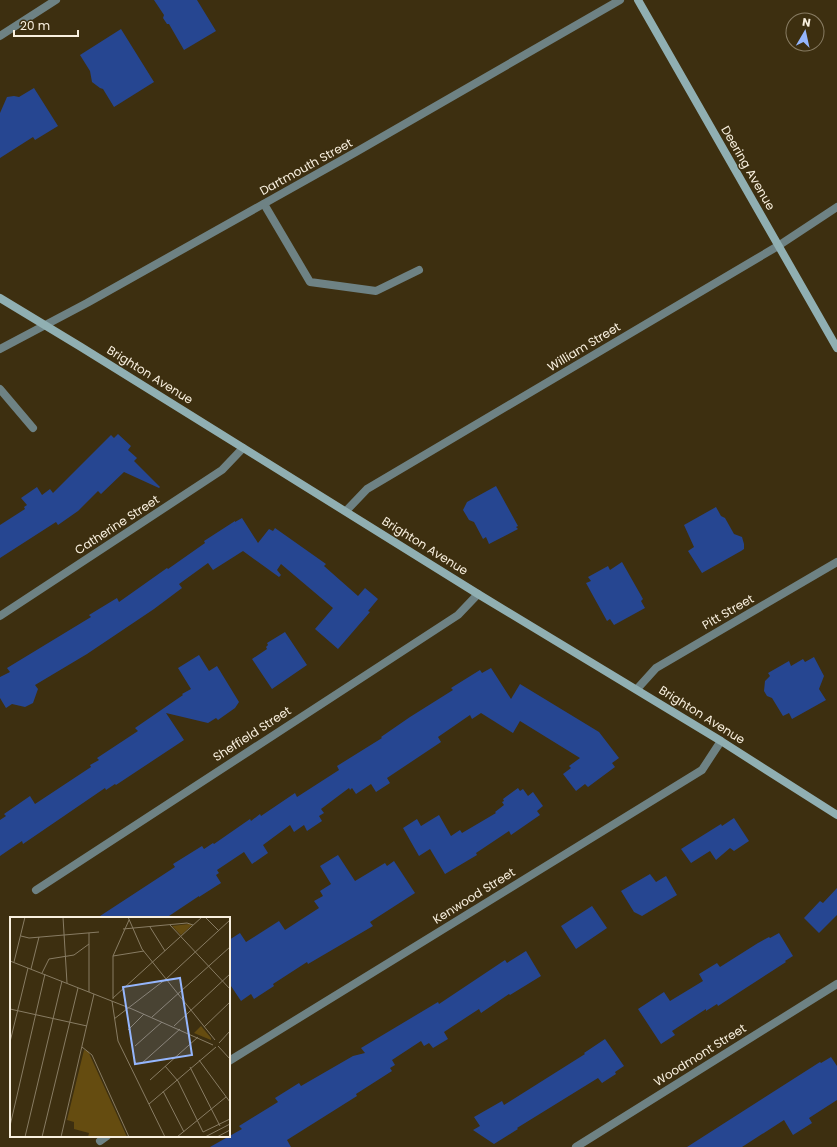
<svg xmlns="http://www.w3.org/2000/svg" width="837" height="1147" font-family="Poppins,sans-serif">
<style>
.building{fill:#264691}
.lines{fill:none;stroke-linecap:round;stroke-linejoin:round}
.lane{stroke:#6e8284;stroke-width:8}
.street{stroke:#6e8284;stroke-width:8}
.secondary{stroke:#90afb2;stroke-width:8}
.labels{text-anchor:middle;stroke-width:3;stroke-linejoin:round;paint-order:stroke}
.street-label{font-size:12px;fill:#f9f0df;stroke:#3d2f10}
.inset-road{fill:none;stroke:#887c63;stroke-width:1}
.view{fill:#95b6fd;fill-opacity:0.15;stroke:#95b6fd;stroke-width:2}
.inset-edge{fill:none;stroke:#f9f0df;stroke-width:2}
</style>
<rect width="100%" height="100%" fill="#3d2f10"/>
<!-- building -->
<path class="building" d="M 154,0 L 197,0 L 216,31 L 184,50 L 169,24 L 167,24 L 163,18 L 164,15 Z
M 121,29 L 154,82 L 114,107 L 103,89 L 100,88 L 92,82 L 90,71 L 80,55 Z
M 34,88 L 58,126 L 35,140 L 33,137 L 0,158 L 0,113 L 7,97 L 14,96 L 19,97 Z
M 118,434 L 131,446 L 128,450 L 137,458 L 134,461 L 160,487 L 159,488 L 124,472 L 101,494 L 98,491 L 78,511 L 58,525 L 56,522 L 0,558 L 0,525 L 25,509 L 24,507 L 27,505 L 21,498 L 37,487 L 42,495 L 50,489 L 53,493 L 111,435 L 114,438 Z
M 496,486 L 518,526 L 516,527 L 518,529 L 489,544 L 486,537 L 483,539 L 474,522 L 469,520 L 463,510 L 467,502 Z
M 716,507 L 721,516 L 725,518 L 734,534 L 742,537 L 744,544 L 744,549 L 741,551 L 702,573 L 688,551 L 694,547 L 684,525 Z
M 242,518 L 258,543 L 269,529 L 273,531 L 275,528 L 326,564 L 324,566 L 358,596 L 365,588 L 378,599 L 368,611 L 370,612 L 338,649 L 315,629 L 333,608 L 281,564 L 277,570 L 281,575 L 279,577 L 243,551 L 213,570 L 208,563 L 179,584 L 182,588 L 154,609 L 87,654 L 35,685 L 38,689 L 33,703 L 25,707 L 12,704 L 6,708 L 0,698 L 0,677 L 10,672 L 7,668 L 91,617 L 89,615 L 117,598 L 119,602 L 167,568 L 168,569 L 205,543 L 204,541 L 235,521 L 235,522 Z
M 622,562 L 643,599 L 641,601 L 645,608 L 614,625 L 610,619 L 607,621 L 586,583 L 591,581 L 588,577 L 608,566 L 610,570 Z
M 285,632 L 307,665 L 272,689 L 252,659 L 267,649 L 266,647 L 268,645 L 267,643 Z
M 199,655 L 209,671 L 217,666 L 239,702 L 235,708 L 218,720 L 216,718 L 208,723 L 166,713 L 184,740 L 116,785 L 115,784 L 106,790 L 105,788 L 23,844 L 22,841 L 0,856 L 0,820 L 6,816 L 4,814 L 30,796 L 35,804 L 91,767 L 90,765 L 99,760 L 97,758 L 138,731 L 135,728 L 183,695 L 182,694 L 191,689 L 178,668 Z
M 814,657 L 824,676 L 819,689 L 826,700 L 792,719 L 789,713 L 783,716 L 772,698 L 767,696 L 764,691 L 765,681 L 770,676 L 768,673 L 789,661 L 791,666 L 803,659 L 805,662 Z
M 491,668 L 511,699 L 520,684 L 599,732 L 619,758 L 612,763 L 615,767 L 588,787 L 585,784 L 576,791 L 563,774 L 571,768 L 569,766 L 580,758 L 520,721 L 513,733 L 481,713 L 472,719 L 470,715 L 438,737 L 441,742 L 387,778 L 390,783 L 376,792 L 371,784 L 356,794 L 352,788 L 350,790 L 349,788 L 321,809 L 324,813 L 319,816 L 322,821 L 307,831 L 304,825 L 294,832 L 290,825 L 263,845 L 268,853 L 252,864 L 244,852 L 217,870 L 219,873 L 216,875 L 221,883 L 199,897 L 199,896 L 166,918 L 97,918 L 175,867 L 173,864 L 202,846 L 204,849 L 213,843 L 214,844 L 250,819 L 251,821 L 260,814 L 261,816 L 295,793 L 297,797 L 339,770 L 337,766 L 382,738 L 381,737 L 410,717 L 453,690 L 451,688 L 480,670 L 482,673 Z
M 518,788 L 520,791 L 523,789 L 528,796 L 533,792 L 543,806 L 537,811 L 540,815 L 511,835 L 509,831 L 476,853 L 477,855 L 445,874 L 430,849 L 419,856 L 403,828 L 417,819 L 421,826 L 439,815 L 451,836 L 460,830 L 462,833 L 496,813 L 495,812 L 504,805 L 502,802 L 504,801 L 503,799 Z
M 734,818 L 749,841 L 734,851 L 730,848 L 716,860 L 710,851 L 691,863 L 681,849 L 721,824 L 722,826 Z
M 338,855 L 355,881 L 385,863 L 387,866 L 394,861 L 415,893 L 370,922 L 373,926 L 308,964 L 307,962 L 273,984 L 274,986 L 254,999 L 251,994 L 241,1001 L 229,983 L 229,940 L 240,933 L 246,942 L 279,921 L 285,930 L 319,908 L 314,901 L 323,896 L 320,891 L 331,884 L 320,866 Z
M 650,874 L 656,882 L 666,876 L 677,895 L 642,916 L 634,912 L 621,891 Z
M 837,888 L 837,915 L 819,933 L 804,918 L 820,901 L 823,903 Z
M 592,906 L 607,928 L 576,949 L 561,926 Z
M 779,933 L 793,956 L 785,961 L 786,962 L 718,1006 L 717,1004 L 706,1011 L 706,1009 L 672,1031 L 675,1035 L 661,1044 L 638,1009 L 664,992 L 670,1001 L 703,981 L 699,974 L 717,963 L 720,967 L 758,943 L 769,937 L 770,938 Z
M 526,951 L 541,976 L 510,995 L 509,994 L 481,1013 L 479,1009 L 453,1026 L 444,1032 L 448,1039 L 433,1048 L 429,1043 L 424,1046 L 421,1041 L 392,1060 L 395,1065 L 390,1068 L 392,1071 L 356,1094 L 357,1096 L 287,1140 L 291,1147 L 210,1147 L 242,1129 L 239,1126 L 278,1102 L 275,1098 L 299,1083 L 301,1086 L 353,1056 L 365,1053 L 361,1048 L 438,1002 L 439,1004 L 505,960 L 507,963 Z
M 605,1039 L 624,1066 L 615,1072 L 616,1074 L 602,1083 L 598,1078 L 517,1128 L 518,1129 L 494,1144 L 473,1130 L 480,1126 L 474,1117 L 502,1101 L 504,1105 L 585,1054 L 584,1053 Z
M 831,1057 L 837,1066 L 837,1100 L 809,1118 L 812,1123 L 793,1135 L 784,1120 L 742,1147 L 687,1147 L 820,1062 L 821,1063 Z"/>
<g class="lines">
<!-- lane -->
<path class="lane" d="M 264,204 L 310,282 L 376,291 L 419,270
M 0,389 L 33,428"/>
<!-- street -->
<path class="street" d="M 0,36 L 56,0
M 0,349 L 87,303 L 356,152 L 620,0
M 346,511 L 367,489 L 778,246 L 837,207
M 0,616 L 222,470 L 243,448
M 637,689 L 656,668 L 837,562
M 36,890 L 458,615 L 478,594
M 229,1061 L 702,770 L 721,741
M 100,1141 L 107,1136
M 576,1147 L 837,984"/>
<!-- secondary -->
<path class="secondary" d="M 638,0 L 837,348
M 0,298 L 81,347 L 478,594 L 721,741 L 837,815"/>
</g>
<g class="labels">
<!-- street labels -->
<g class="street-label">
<text transform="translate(306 167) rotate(-29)" y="4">Dartmouth Street</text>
<text transform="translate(748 168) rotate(60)" y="4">Deering Avenue</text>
<text transform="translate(584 347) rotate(-31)" y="4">William Street</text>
<text transform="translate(150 375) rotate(32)" y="4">Brighton Avenue</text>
<text transform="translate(117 525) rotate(-33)" y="4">Catherine Street</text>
<text transform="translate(425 546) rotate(32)" y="4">Brighton Avenue</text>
<text transform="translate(728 612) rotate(-30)" y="4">Pitt Street</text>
<text transform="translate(702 715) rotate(32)" y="4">Brighton Avenue</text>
<text transform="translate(252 734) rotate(-33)" y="4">Sheffield Street</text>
<text transform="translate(474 896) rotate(-32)" y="4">Kenwood Street</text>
<text transform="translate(700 1055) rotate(-32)" y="4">Woodmont Street</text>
</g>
</g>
<!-- overview -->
<g transform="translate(10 917)">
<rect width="220" height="220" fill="#3d2f10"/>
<path d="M 179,7 L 182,8 L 171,18 L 162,9 ZM 191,109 L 201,121 L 201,123 L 184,116 ZM 74,133 L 78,134 L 117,220 L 78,220 L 79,216 L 64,212 L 64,205 L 57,203 Z" fill="#654c10"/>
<path class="inset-road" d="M 16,0 L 41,0M 53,0 L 57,66M 118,0 L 132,32 L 205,123M 195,0 L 209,14M 160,8 L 220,72M 140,10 L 155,34M 113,12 L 177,6 L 183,8M 79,16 L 79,75M 11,19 L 19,21 L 89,15M 103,39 L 134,34M 0,44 L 122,92 L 203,128M 4,45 L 15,0M 21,52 L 29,20M 32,56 L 39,42 L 64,38 L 79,27M 103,81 L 192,0M 103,82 L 103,39 L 119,3M 102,84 L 108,124 L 155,220M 0,92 L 77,109M 142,100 L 220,30M 104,102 L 156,62 L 220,3M 164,109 L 220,57M 194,110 L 220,85M 118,113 L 134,97M 0,125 L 18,51M 209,126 L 220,114M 125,129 L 152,105M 208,129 L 220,142M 72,130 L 82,138 L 119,220M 189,143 L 220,185M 132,146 L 170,112M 155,149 L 168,164 L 193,215 L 220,202M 180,150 L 210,209M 140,163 L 188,120M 153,174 L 174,215M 139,187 L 206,130M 0,209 L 35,57M 15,220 L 52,64M 32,220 L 68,71M 51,220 L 84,77M 167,220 L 216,180M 195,220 L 220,207M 207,220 L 220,213"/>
<path class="view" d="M 170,61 L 182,138 L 125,147 L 113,70 Z"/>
<rect width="220" height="220" class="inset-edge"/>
</g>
<!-- north arrow -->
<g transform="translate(805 32) rotate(9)"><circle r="19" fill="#3d2f10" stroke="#887c63"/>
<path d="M0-3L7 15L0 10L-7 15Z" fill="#95b6fd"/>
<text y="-6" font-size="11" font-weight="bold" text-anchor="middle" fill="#f9f0df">N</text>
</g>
<!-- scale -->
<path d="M14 30v6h64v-6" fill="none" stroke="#f9f0df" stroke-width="2"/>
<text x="20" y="30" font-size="12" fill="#f9f0df" stroke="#3d2f10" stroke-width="3" paint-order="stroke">20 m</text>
</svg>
